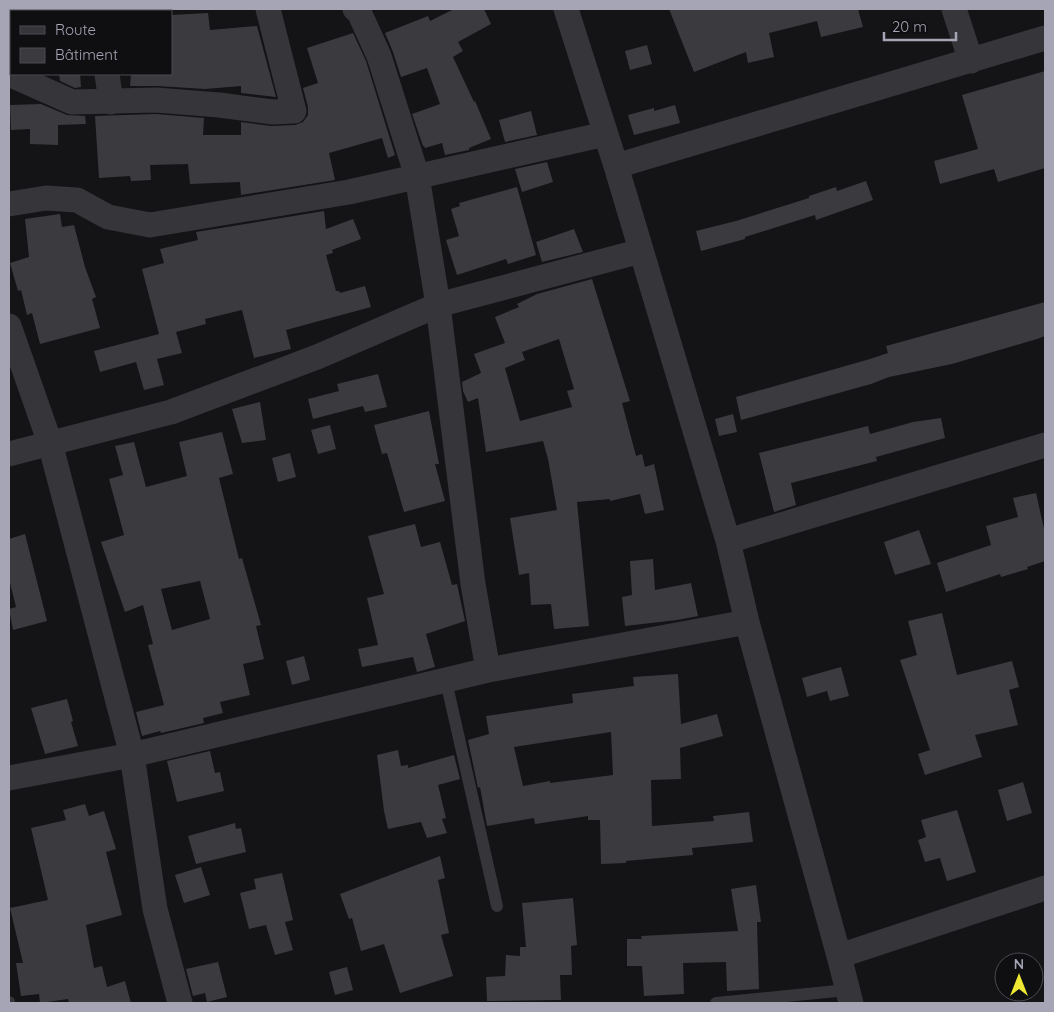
<svg xmlns="http://www.w3.org/2000/svg" width="1054" height="1012" font-family="Quicksand,sans-serif">
<style>
.building{fill:#3b3a3f;fill-rule:evenodd}
.lines{fill:none;stroke-linecap:round;stroke-linejoin:round}
.service{stroke:#35353a;stroke-width:12}
.minor{stroke:#35353a;stroke-width:25}
</style>
<rect width="100%" height="100%" fill="#141315"/>
<!-- building -->
<path class="building" d="M 454,9 L 484,9 L 491,24 L 458,42 L 463,51 L 453,57 L 474,102 L 475,101 L 491,139 L 469,148 L 469,150 L 445,155 L 442,143 L 425,148 L 424,146 L 423,146 L 412,114 L 440,104 L 427,68 L 401,77 L 393,52 L 385,33 L 428,16 L 430,21 Z
M 669,9 L 858,9 L 863,27 L 821,37 L 817,21 L 769,33 L 774,57 L 748,63 L 746,52 L 694,72 Z
M 208,13 L 210,30 L 257,26 L 276,97 L 241,93 L 241,86 L 205,89 L 157,86 L 130,86 L 131,74 L 171,74 L 171,15 Z
M 353,33 L 366,61 L 395,155 L 388,158 L 382,138 L 329,153 L 335,180 L 241,195 L 240,182 L 190,184 L 188,164 L 150,165 L 151,180 L 131,181 L 130,176 L 99,178 L 95,116 L 156,114 L 204,118 L 203,135 L 241,135 L 241,122 L 271,126 L 295,125 L 303,122 L 308,115 L 308,107 L 303,88 L 318,83 L 307,48 Z
M 647,45 L 652,64 L 630,70 L 625,51 Z
M 1045,71 L 1045,168 L 998,182 L 994,169 L 940,184 L 934,161 L 978,149 L 962,95 Z
M 59,74 L 80,74 L 81,87 L 75,88 L 60,81 Z
M 41,104 L 67,115 L 85,116 L 86,124 L 58,125 L 58,145 L 30,144 L 30,129 L 11,130 L 10,105 Z
M 675,105 L 680,123 L 634,135 L 628,115 L 654,108 L 654,111 Z
M 531,111 L 537,135 L 505,142 L 499,120 Z
M 547,162 L 553,182 L 522,192 L 515,169 Z
M 866,181 L 873,200 L 816,220 L 815,215 L 745,237 L 745,239 L 701,251 L 696,231 L 736,221 L 809,198 L 809,196 L 836,187 L 837,191 Z
M 517,187 L 536,255 L 508,264 L 506,259 L 457,275 L 446,240 L 459,236 L 451,209 L 460,206 L 459,203 Z
M 324,211 L 326,229 L 353,219 L 361,239 L 332,250 L 333,253 L 326,255 L 336,291 L 339,291 L 340,293 L 365,286 L 371,307 L 286,330 L 291,349 L 254,358 L 242,310 L 205,319 L 206,324 L 176,332 L 182,353 L 157,359 L 164,385 L 144,390 L 136,362 L 100,372 L 94,351 L 159,334 L 142,269 L 164,263 L 160,249 L 198,240 L 196,232 Z
M 60,214 L 62,227 L 74,225 L 85,267 L 96,297 L 92,299 L 100,328 L 40,344 L 32,313 L 27,315 L 21,290 L 18,291 L 10,263 L 29,257 L 25,219 Z
M 574,229 L 583,252 L 542,262 L 536,242 Z
M 592,279 L 630,401 L 622,403 L 636,456 L 642,454 L 645,467 L 654,464 L 664,510 L 645,514 L 640,494 L 610,501 L 610,499 L 577,502 L 589,626 L 554,629 L 551,604 L 531,605 L 529,573 L 519,575 L 510,518 L 557,510 L 548,459 L 543,441 L 486,452 L 478,398 L 468,402 L 463,391 L 462,382 L 481,373 L 474,354 L 505,343 L 495,317 L 519,307 L 517,304 L 537,294 ZM 559,339 L 574,389 L 567,391 L 572,407 L 520,421 L 505,368 L 525,360 L 522,352 Z
M 1045,302 L 1045,336 L 1037,339 L 952,364 L 889,377 L 871,384 L 741,420 L 736,397 L 870,359 L 888,353 L 886,346 Z
M 378,374 L 387,407 L 365,412 L 363,406 L 313,419 L 308,399 L 339,391 L 337,384 Z
M 260,402 L 266,440 L 242,443 L 232,409 Z
M 429,411 L 439,464 L 435,464 L 445,501 L 404,512 L 387,453 L 382,454 L 374,425 Z
M 733,414 L 737,432 L 719,436 L 715,419 Z
M 941,418 L 945,438 L 876,457 L 877,461 L 791,483 L 796,505 L 774,512 L 759,453 L 868,426 L 870,434 L 913,422 Z
M 330,425 L 336,449 L 318,454 L 311,430 Z
M 222,432 L 233,474 L 219,478 L 239,559 L 242,558 L 261,625 L 256,626 L 264,659 L 243,664 L 250,695 L 220,702 L 223,713 L 203,718 L 204,723 L 161,733 L 160,731 L 142,736 L 136,712 L 164,705 L 148,645 L 153,644 L 143,605 L 125,612 L 101,542 L 124,535 L 109,479 L 123,475 L 115,446 L 134,442 L 146,487 L 187,476 L 179,442 ZM 200,581 L 210,619 L 172,630 L 161,589 Z
M 290,453 L 296,477 L 278,482 L 272,458 Z
M 1036,493 L 1045,533 L 1045,561 L 1027,567 L 1028,569 L 1001,577 L 1000,574 L 946,592 L 937,563 L 991,545 L 986,526 L 1018,517 L 1013,498 Z
M 415,524 L 421,547 L 440,542 L 452,585 L 457,584 L 465,621 L 426,634 L 435,667 L 417,672 L 413,657 L 362,667 L 358,649 L 378,645 L 367,598 L 384,594 L 368,536 Z
M 919,530 L 931,564 L 895,575 L 884,542 Z
M 25,534 L 47,621 L 13,630 L 9,609 L 16,607 L 9,579 L 9,539 Z
M 653,559 L 655,590 L 691,583 L 698,616 L 677,620 L 625,626 L 622,597 L 632,595 L 630,561 Z
M 942,613 L 957,675 L 1012,661 L 1019,687 L 1009,690 L 1018,725 L 975,735 L 982,757 L 925,775 L 918,754 L 930,750 L 900,660 L 917,655 L 908,621 Z
M 304,656 L 310,680 L 292,685 L 286,661 Z
M 841,667 L 849,696 L 830,701 L 827,691 L 807,697 L 802,678 Z
M 678,674 L 681,724 L 717,714 L 723,736 L 680,748 L 681,779 L 651,780 L 652,826 L 714,821 L 713,816 L 749,812 L 753,842 L 692,848 L 693,855 L 626,861 L 626,863 L 601,864 L 600,820 L 588,820 L 588,816 L 535,824 L 534,818 L 487,826 L 480,787 L 478,788 L 468,740 L 489,734 L 486,716 L 573,703 L 572,694 L 634,686 L 633,677 ZM 611,732 L 613,775 L 550,783 L 550,781 L 523,786 L 514,747 Z
M 67,699 L 73,721 L 71,722 L 78,746 L 45,754 L 31,708 Z
M 398,750 L 401,766 L 408,765 L 408,768 L 454,755 L 460,779 L 438,785 L 446,818 L 442,819 L 447,833 L 427,838 L 421,822 L 388,829 L 384,811 L 377,755 Z
M 210,751 L 215,773 L 220,772 L 224,791 L 177,802 L 167,761 Z
M 1023,782 L 1032,813 L 1007,821 L 998,790 Z
M 85,804 L 89,816 L 104,811 L 116,849 L 106,852 L 122,915 L 86,925 L 94,968 L 102,966 L 107,987 L 125,981 L 131,1003 L 69,1003 L 68,999 L 40,1003 L 39,994 L 21,996 L 16,963 L 23,963 L 10,908 L 48,900 L 31,828 L 66,820 L 63,810 Z
M 957,810 L 976,872 L 947,881 L 940,858 L 925,862 L 918,840 L 926,837 L 921,820 Z
M 235,823 L 236,829 L 241,828 L 246,852 L 196,864 L 188,836 Z
M 440,856 L 445,878 L 438,880 L 449,933 L 441,935 L 453,976 L 400,993 L 384,944 L 361,951 L 352,918 L 349,919 L 340,894 Z
M 201,867 L 210,895 L 184,903 L 175,875 Z
M 282,873 L 293,920 L 285,922 L 293,950 L 275,955 L 266,925 L 249,929 L 240,893 L 256,889 L 254,879 Z
M 756,885 L 761,922 L 757,922 L 759,989 L 727,991 L 726,962 L 683,963 L 684,994 L 644,996 L 642,966 L 627,966 L 627,939 L 642,939 L 641,936 L 738,931 L 731,889 Z
M 573,898 L 577,945 L 571,946 L 572,975 L 560,975 L 561,1000 L 487,1001 L 486,977 L 505,976 L 506,955 L 520,956 L 520,947 L 526,947 L 522,903 Z
M 218,962 L 227,997 L 207,1002 L 205,993 L 193,996 L 186,969 Z
M 347,967 L 353,990 L 335,995 L 329,972 Z"/>
<g class="lines">
<!-- service -->
<path class="service" d="M 446,681 L 497,906
M 9,1002 L 9,1003
M 716,1003 L 847,990"/>
<!-- minor -->
<path class="minor" d="M 97,9 L 98,11
M 355,9 L 359,12 L 379,56 L 417,176 L 438,305 L 473,584 L 488,670
M 566,9 L 616,166 L 728,541 L 747,622 L 839,956 L 851,1003
M 954,9 L 971,61
M 9,74 L 72,102 L 156,100 L 219,105 L 273,112 L 294,111 L 268,9
M 107,74 L 111,102
M 616,166 L 1045,38
M 9,204 L 46,198 L 77,200 L 108,217 L 150,225 L 349,192 L 605,134
M 9,326 L 50,443 L 132,755 L 155,909 L 180,1003
M 9,454 L 171,412 L 317,357 L 438,305 L 641,251
M 728,541 L 1045,445
M 9,778 L 132,755 L 488,670 L 747,622
M 839,956 L 1045,888"/>
</g>
<!-- border -->
<rect width="1054" height="1012" fill="none" stroke="#a5a5b5" stroke-width="20"/>
<!-- legend -->
<rect x="10" y="10" width="162" height="65" fill="#0f0e10" stroke="#4b4a52"/>
<rect x="20" y="26" width="25" height="8" fill="#35353a" stroke="#4b4a52"/>
<text x="55" y="35" font-size="15" fill="#a5a5b5">Route</text>
<rect x="20" y="48" width="25" height="15" fill="#3b3a3f" stroke="#4b4a52"/>
<text x="55" y="60" font-size="15" fill="#a5a5b5">Bâtiment</text>
<!-- north arrow -->
<g transform="translate(1019 977)"><circle r="24" fill="#0f0e10" stroke="#4b4a52"/>
<path d="M0-4L9 19L0 12L-9 19Z" fill="#efe832"/>
<text y="-8" font-size="14" font-weight="bold" text-anchor="middle" fill="#a5a5b5">N</text>
</g>
<!-- scale -->
<path d="M884 32v8h72v-8" fill="none" stroke="#a5a5b5" stroke-width="2.5"/>
<text x="892" y="32" font-size="15" fill="#a5a5b5" stroke="#0f0e10" stroke-width="4" paint-order="stroke">20 m</text>
</svg>
